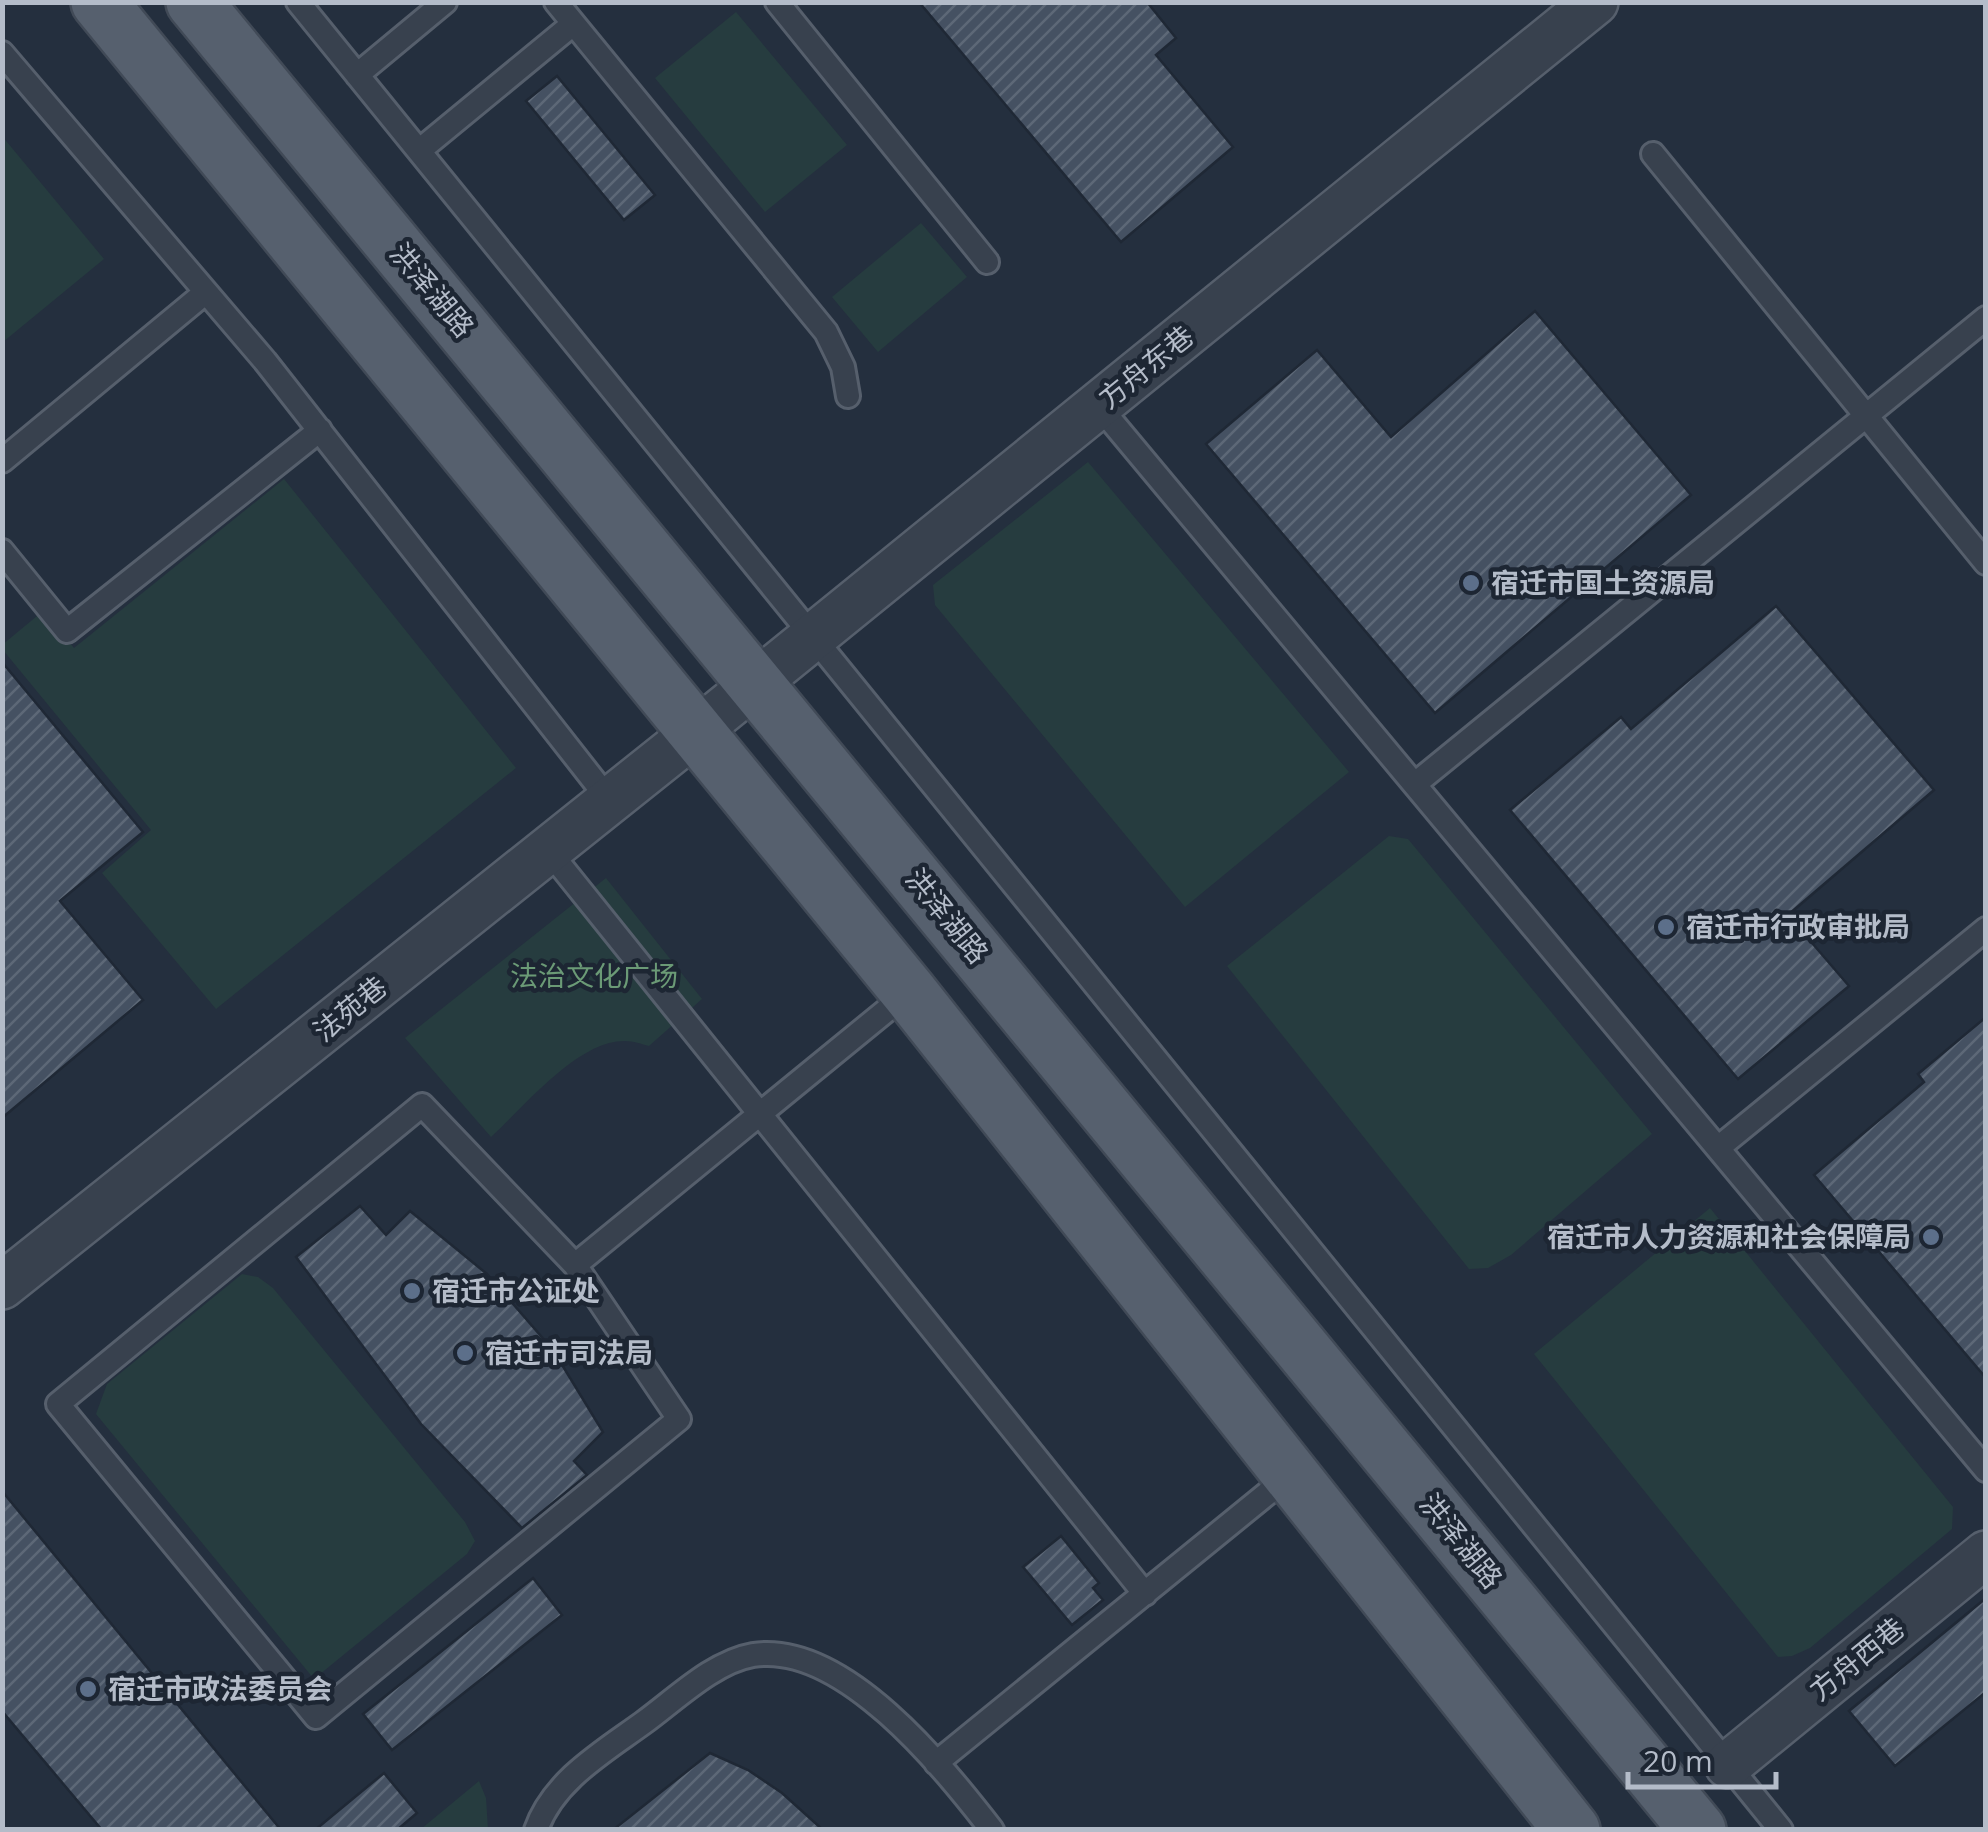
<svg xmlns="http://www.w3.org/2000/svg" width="1988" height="1832" font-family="'Open Sans','Noto Sans SC',sans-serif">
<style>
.green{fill:#263c3f}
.building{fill:url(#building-hatch);stroke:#1f2835;stroke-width:2.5}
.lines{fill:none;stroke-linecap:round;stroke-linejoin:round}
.service-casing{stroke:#565f6c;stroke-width:28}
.minor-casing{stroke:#565f6c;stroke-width:50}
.primary-casing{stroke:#414a57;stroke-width:60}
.service{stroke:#38414e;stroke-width:22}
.minor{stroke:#38414e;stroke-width:45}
.primary{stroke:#56606e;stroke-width:55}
.service-dot{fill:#5c6f8a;stroke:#1d2633;stroke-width:4}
.labels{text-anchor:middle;stroke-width:9;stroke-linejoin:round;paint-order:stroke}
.street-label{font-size:28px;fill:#b4bcc9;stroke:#1d2633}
.poi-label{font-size:28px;font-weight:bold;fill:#b4bcc9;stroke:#1d2633;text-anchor:start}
.park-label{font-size:28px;fill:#6b9a76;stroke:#1d2633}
</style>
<defs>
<pattern id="building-hatch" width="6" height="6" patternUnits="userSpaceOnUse" patternTransform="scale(2.5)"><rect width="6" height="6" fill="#455162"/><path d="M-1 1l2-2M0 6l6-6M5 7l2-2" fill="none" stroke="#5d6877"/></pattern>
</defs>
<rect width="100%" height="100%" fill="#242f3e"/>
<!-- green -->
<path class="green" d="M 736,12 L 847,145 L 765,212 L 655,78 Z
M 2,136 L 104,259 L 3,342 L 2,342 Z
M 921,223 L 967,277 L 878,352 L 832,297 Z
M 1088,462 L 1349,772 L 1185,907 L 935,605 L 933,585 Z
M 284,479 L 516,768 L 216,1009 L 102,873 L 151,830 L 3,650 L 2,645 L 43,611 L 74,648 Z
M 1389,836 L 1408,839 L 1652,1134 L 1511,1255 L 1488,1268 L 1469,1269 L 1227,966 Z
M 606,878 L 702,999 L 649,1046 C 642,1044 633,1041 625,1041 C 578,1040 524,1107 491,1137 L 405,1038 Z
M 1710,1208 L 1953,1507 L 1952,1529 L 1810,1648 L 1792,1656 L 1778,1657 L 1534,1354 Z
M 242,1274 L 258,1277 L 273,1288 L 465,1522 L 475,1541 L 467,1554 L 314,1679 L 96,1414 L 107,1384 Z
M 479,1781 L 486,1798 L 488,1829 L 421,1829 Z"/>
<!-- building -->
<path class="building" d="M 919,2 L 1147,2 L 1176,38 L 1156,55 L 1233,147 L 1121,242 Z
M 557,76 L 655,195 L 624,220 L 526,101 Z
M 1535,311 L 1691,495 L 1435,713 L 1206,444 L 1317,350 L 1391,437 Z
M 1776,606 L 1934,790 L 1788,915 L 1849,986 L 1738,1079 L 1510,810 L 1621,717 L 1631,729 Z
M 2,662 L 143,832 L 60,901 L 143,1000 L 2,1118 Z
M 1986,1017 L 1986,1378 L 1814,1175 L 1924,1082 L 1918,1074 Z
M 360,1206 L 386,1235 L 410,1211 L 487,1274 L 553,1350 L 603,1432 L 574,1461 L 587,1475 L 522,1528 L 421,1424 L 296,1257 Z
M 2,1491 L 281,1830 L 102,1830 L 2,1711 Z
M 1061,1536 L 1099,1583 L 1093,1588 L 1103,1600 L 1072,1625 L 1023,1567 Z
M 533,1578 L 562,1615 L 392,1750 L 363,1714 Z
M 1986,1598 L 1986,1692 L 1895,1766 L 1849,1711 Z
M 710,1753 L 748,1770 L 782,1793 L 823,1830 L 613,1830 Z
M 384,1773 L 417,1813 L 397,1830 L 315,1830 Z"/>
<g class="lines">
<defs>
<path id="service" d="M 298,2 L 1781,1830
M 556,2 L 826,332 L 843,367 L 848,396
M 777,2 L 987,262
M 2,53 L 265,361 L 610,801
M 357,75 L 445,2
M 420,150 L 573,24
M 1653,154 L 1986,563
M 1098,405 L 1986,1470
M 2,461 L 206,292
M 2,551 L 67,631 L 320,430
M 1415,784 L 1986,318
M 548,850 L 1145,1594
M 1718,1148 L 1986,929
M 575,1265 L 679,1419 L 316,1717 L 58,1404 L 422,1105 L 575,1265 L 909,992
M 936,1763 L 1290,1475
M 536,1830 C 553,1781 603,1752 643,1723 C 675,1700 713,1662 753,1655 C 843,1641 943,1767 992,1830"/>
<path id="minor" d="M 2,1286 L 697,731 L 1595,2
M 1728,1765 L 1986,1554"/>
<path id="primary" d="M 99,2 L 909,992 L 1572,1830
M 194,2 L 1698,1830"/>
</defs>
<!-- service casing -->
<use href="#service" class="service-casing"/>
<!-- minor casing -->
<use href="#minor" class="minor-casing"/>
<!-- primary casing -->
<use href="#primary" class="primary-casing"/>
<!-- service -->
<use href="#service" class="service"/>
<!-- minor -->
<use href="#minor" class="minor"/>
<!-- primary -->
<use href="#primary" class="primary"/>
</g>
<!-- markers -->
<g class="service-dot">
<circle cx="1471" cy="583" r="10"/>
<circle cx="1666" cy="927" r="10"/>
<circle cx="1931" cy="1237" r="10"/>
<circle cx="412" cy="1291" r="10"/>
<circle cx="465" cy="1353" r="10"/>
<circle cx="88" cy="1689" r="10"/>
</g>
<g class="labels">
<!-- street labels -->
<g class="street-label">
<text transform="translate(432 290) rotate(50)" y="10">洪泽湖路</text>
<text transform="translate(1146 367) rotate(-39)" y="10">方舟东巷</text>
<text transform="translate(947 916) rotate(51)" y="10">洪泽湖路</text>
<text transform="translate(350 1009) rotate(-39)" y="10">法苑巷</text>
<text transform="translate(1461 1541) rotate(51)" y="10">洪泽湖路</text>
<text transform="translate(1857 1659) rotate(-39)" y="10">方舟西巷</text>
</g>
<!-- poi labels -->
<g class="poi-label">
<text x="1491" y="593">宿迁市国土资源局</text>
<text x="1686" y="937">宿迁市行政审批局</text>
<text x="1911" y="1247" text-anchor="end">宿迁市人力资源和社会保障局</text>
<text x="432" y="1301">宿迁市公证处</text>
<text x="485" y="1363">宿迁市司法局</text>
<text x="108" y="1699">宿迁市政法委员会</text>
</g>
<!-- park labels -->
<g class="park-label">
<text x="594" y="986">法治文化广场</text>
</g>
</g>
<!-- border -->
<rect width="1988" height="1832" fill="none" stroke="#b4bcc9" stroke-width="10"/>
<!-- scale -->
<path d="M1628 1772v15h148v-15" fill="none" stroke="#b4bcc9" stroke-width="5"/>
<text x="1643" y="1772" font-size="30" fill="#b4bcc9" stroke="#1d2633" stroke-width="8" paint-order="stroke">20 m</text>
</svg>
